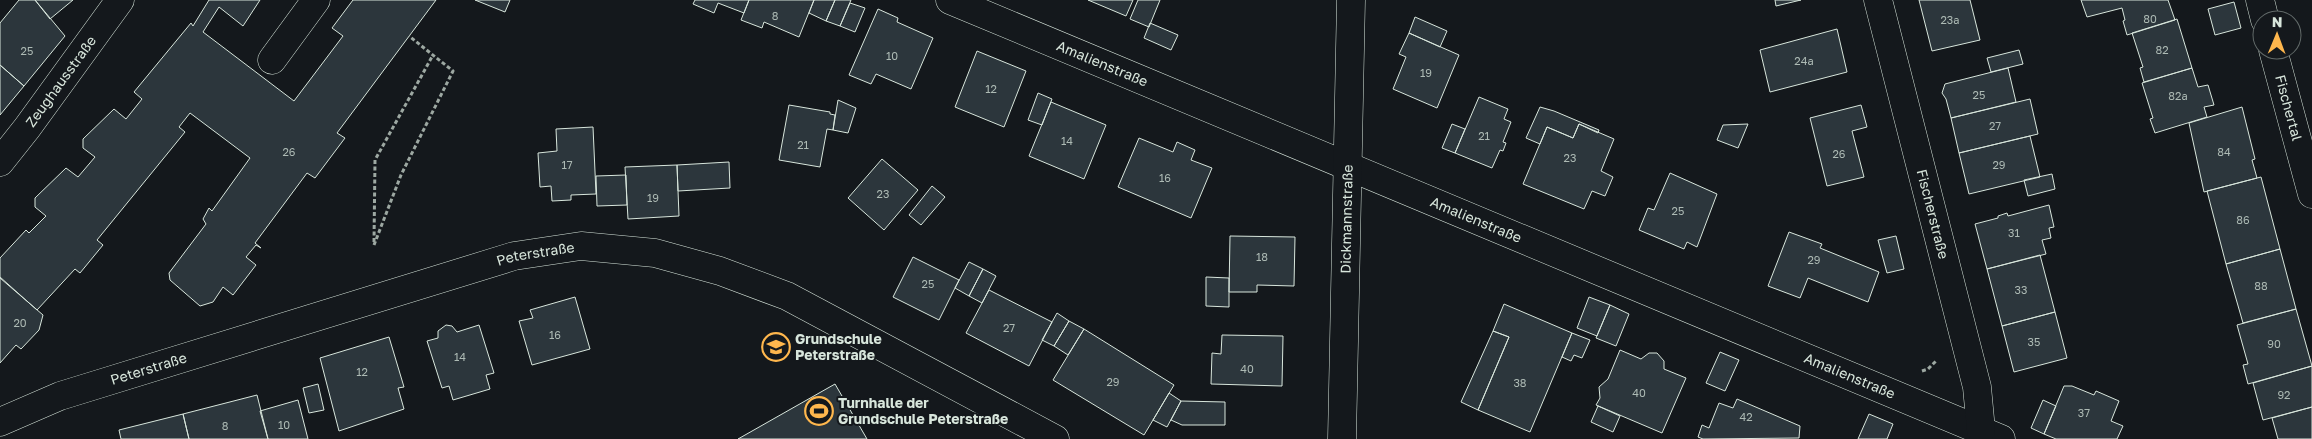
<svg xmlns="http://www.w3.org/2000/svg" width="2312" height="439" font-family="'Golos Text',sans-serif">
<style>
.building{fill:#2c363c;stroke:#d8e6dc}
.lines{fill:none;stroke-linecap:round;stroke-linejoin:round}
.minor-casing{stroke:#d8e6dc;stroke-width:29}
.path{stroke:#9da8a2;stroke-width:3;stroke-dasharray:4 2.5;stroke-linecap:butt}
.minor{stroke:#14181c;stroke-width:28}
.labels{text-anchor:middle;stroke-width:4;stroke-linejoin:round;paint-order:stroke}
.number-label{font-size:11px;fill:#adbab4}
.street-label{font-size:14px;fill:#d8e6dc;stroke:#14181c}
.poi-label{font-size:14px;font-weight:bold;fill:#d8e6dc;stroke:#14181c;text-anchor:start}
</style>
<rect width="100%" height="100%" fill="#14181c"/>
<!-- building -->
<path class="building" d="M 19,0 L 35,0 L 65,36 L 24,86 L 0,65 L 0,23 Z
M 35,0 L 73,0 L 50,19 Z
M 209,0 L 260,0 L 243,26 L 219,7 L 203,32 L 294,101 L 343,36 L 332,28 L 353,0 L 436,0 L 337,133 L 345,138 L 315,178 L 307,173 L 255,243 L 261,248 L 256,245 L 246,257 L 256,265 L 233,295 L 223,287 L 213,302 L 200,306 L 170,280 L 169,273 L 206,224 L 203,219 L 209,208 L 212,211 L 250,158 L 190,113 L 179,127 L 185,132 L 97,240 L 103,245 L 80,273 L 75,269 L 37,310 L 0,277 L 0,258 L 26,230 L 29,233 L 46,216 L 35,207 L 35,198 L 66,168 L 78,177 L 95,157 L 83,148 L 83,139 L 114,109 L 126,119 L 142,99 L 134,92 L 191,23 L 193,26 Z
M 475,0 L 510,0 L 505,12 Z
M 695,0 L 749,0 L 744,13 L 718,3 L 714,13 L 693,4 Z
M 749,0 L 814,0 L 799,37 L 764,22 L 762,28 L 741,20 Z
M 814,0 L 835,0 L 826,21 L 809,13 Z
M 835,0 L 851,0 L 840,26 L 826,21 Z
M 1088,0 L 1133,0 L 1126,16 Z
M 1138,0 L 1160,0 L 1149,27 L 1130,19 Z
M 1775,0 L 1801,0 L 1776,6 Z
M 1919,0 L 1970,0 L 1980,40 L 1932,51 Z
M 2081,0 L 2168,0 L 2175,20 L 2127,35 L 2123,21 L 2125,20 L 2122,8 L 2087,17 Z
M 2234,2 L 2241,28 L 2215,35 L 2208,9 Z
M 850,3 L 865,8 L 855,32 L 840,26 Z
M 878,9 L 898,18 L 897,22 L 933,38 L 911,89 L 876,74 L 871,84 L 849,75 Z
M 1415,17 L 1447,31 L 1440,47 L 1409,33 Z
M 2177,19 L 2192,68 L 2144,82 L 2140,68 L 2143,67 L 2132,33 Z
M 1150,23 L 1178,35 L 1171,50 L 1144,38 Z
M 1837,29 L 1847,72 L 1770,92 L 1760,50 Z
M 1409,33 L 1459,55 L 1437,108 L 1393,89 L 1406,57 L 1399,54 Z
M 2019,50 L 2023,64 L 1991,72 L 1987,58 Z
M 977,51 L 1026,71 L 1004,127 L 955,107 Z
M 0,65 L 24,86 L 0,115 Z
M 2008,68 L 2016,102 L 1951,118 L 1946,99 L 1942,93 L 1945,84 Z
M 2192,68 L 2198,87 L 2208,85 L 2214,105 L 2204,107 L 2207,117 L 2155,133 L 2150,119 L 2153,118 L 2142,83 Z
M 1038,93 L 1052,99 L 1042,125 L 1028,120 Z
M 1479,97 L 1508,109 L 1504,119 L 1511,122 L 1503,142 L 1506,143 L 1503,151 L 1500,150 L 1492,168 L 1455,153 Z
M 2030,99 L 2038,134 L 1959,153 L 1951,118 Z
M 838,100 L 856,108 L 848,133 L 833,130 Z
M 1051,102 L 1106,125 L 1084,179 L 1029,156 Z
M 789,105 L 830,112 L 830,114 L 835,115 L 833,130 L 827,129 L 820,167 L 779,160 Z
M 1861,105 L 1867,127 L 1852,131 L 1864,177 L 1827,186 L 1810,118 Z
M 1540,107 L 1554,111 L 1599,130 L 1598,133 L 1579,124 L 1573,138 L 1547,127 L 1540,144 L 1526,138 Z
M 2242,107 L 2255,159 L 2252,160 L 2257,178 L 2204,192 L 2189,123 Z
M 1452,124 L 1465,129 L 1455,153 L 1442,148 Z
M 1579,124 L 1614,139 L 1601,171 L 1613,177 L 1605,196 L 1592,191 L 1584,209 L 1523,184 L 1547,127 L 1573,138 Z
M 1748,124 L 1738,148 L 1717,140 L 1723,125 Z
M 593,127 L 596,194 L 571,195 L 571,200 L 552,201 L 551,186 L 540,187 L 538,153 L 557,151 L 556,129 Z
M 2030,136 L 2040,177 L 1969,194 L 1959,153 Z
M 1139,138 L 1173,152 L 1177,142 L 1195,150 L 1191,160 L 1212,168 L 1191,218 L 1118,187 Z
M 882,159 L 918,190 L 884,230 L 848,198 Z
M 729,162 L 730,188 L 678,191 L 677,165 Z
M 677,165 L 679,216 L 628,219 L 625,167 Z
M 1670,173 L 1717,194 L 1697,247 L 1687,242 L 1684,249 L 1639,230 L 1648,208 L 1654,210 Z
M 2052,174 L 2055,189 L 2028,196 L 2024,180 Z
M 626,175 L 627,205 L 597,206 L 596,176 Z
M 2261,177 L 2280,249 L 2226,264 L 2207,191 Z
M 932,186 L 945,197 L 921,225 L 909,215 Z
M 2049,205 L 2054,227 L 2049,228 L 2051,238 L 2042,240 L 2046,254 L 1987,269 L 1975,224 L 1998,218 L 1998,216 L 2007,213 L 2008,216 Z
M 1789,232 L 1822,244 L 1820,248 L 1879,272 L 1868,302 L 1808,278 L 1800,298 L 1768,286 Z
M 1230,236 L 1295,237 L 1294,286 L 1257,285 L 1257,292 L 1229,292 Z
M 1896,236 L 1904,269 L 1887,273 L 1878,240 Z
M 2280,249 L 2296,309 L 2243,323 L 2226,264 Z
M 2040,255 L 2055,312 L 2002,326 L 1987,269 Z
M 913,257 L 959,280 L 939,320 L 893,297 Z
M 969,262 L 983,269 L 969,296 L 955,288 Z
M 983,269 L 996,276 L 982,303 L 969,296 Z
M 1206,277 L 1229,278 L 1229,307 L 1206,306 Z
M 0,278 L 43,315 L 39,330 L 21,349 L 16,345 L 0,363 Z
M 989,290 L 1052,322 L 1029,366 L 966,333 Z
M 575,297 L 590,349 L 532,365 L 519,321 L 533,318 L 530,310 Z
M 1589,297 L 1610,305 L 1597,336 L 1577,328 Z
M 1504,304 L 1572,333 L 1530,432 L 1478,410 L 1509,337 L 1493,331 Z
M 1610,305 L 1629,314 L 1616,346 L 1596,338 Z
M 2296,309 L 2312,366 L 2248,384 L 2243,365 L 2248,364 L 2237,325 Z
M 2055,312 L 2067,358 L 2014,372 L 2002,326 Z
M 1057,313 L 1069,321 L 1054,346 L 1042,340 Z
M 1069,321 L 1084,329 L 1068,355 L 1054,346 Z
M 446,325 L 452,326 L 457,332 L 479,325 L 494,373 L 486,375 L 490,389 L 453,400 L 449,386 L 442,388 L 427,341 L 438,338 L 438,331 Z
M 1084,329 L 1174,385 L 1144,435 L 1053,380 Z
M 1493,331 L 1509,337 L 1478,410 L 1461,402 Z
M 1572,333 L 1590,340 L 1582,358 L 1574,355 L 1571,361 L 1562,357 Z
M 1222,335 L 1283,336 L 1282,386 L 1211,384 L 1212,353 L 1221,354 Z
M 389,337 L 404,387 L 398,388 L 404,409 L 339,431 L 320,358 Z
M 1620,350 L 1641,359 L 1649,353 L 1657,353 L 1664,361 L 1664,369 L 1686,378 L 1662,433 L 1596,405 L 1600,398 L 1599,387 L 1608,379 Z
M 1720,352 L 1739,360 L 1725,391 L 1706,383 Z
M 2312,366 L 2312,407 L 2263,420 L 2253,383 Z
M 318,384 L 324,410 L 309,413 L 303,388 Z
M 835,384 L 867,439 L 738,439 Z
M 2064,386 L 2072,386 L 2094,395 L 2096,391 L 2119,401 L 2111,421 L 2123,426 L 2117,439 L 2056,439 L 2044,434 Z
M 1169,393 L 1181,401 L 1167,427 L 1153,420 Z
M 257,395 L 268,439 L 189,439 L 183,414 Z
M 1737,399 L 1800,426 L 1799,438 L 1703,439 L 1698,437 L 1702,425 L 1709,428 L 1719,403 L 1733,408 Z
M 298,400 L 308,439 L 268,439 L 260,411 Z
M 2043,400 L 2056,406 L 2044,434 L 2031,428 Z
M 1181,401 L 1225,402 L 1225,425 L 1182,425 L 1171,420 Z
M 1598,406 L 1620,416 L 1613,432 L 1591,422 Z
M 2312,407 L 2312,439 L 2278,439 L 2272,418 Z
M 183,414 L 189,439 L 121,439 L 119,430 Z
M 1869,414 L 1893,424 L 1887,439 L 1858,439 Z"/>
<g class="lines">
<defs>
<g id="minor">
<path id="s1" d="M 950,0 L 2001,439"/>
<path id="s2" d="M 1878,0 L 1977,387 L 1981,430"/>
<path d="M 2260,0 L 2265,20"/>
<path id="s3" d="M 2273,50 L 2312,194"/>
<path d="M 272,60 L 316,0"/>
<path id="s4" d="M 0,162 L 27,128 L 120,0"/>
<path id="s5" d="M 0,422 L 60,396 L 514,256 L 581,246 L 655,253 L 720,271 L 787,296 L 1055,439"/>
<path id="s6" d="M 1342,439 L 1351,0"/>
</g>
</defs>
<!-- minor casing -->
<use href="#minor" class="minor-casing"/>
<!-- path -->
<path class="path" d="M 374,242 L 375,160 L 433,55
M 374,245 L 401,175 L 453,71 L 409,36
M 1922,371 L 1928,369 L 1937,360"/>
<!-- minor -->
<use href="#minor" class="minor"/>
</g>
<!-- icons -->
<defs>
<symbol id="school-ring" viewBox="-11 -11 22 22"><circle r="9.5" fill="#14181c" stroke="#ffb74d" stroke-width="1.5"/><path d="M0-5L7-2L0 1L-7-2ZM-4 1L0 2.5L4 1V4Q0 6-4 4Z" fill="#ffb74d"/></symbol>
<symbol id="stadium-ring" viewBox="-11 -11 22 22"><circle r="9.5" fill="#14181c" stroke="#ffb74d" stroke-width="1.5"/><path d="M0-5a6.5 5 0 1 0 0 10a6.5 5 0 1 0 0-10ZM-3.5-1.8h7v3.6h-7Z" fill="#ffb74d"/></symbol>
</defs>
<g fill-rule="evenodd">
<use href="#school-ring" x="760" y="331" width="32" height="32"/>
<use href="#stadium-ring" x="803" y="395" width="32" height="32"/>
</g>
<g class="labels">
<!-- number labels -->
<g class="number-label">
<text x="775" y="20">8</text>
<text x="2150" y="23">80</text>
<text x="1950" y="24">23a</text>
<text x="2162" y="54">82</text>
<text x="27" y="55">25</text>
<text x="892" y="60">10</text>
<text x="1804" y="65">24a</text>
<text x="1426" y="77">19</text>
<text x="991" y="93">12</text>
<text x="1979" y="99">25</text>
<text x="2178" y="100">82a</text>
<text x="1995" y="130">27</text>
<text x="1484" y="140">21</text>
<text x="1067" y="145">14</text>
<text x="803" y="149">21</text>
<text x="289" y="156">26</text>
<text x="2224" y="156">84</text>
<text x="1839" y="158">26</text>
<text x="1570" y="162">23</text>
<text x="567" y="169">17</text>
<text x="1999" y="169">29</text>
<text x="1165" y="182">16</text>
<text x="883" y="198">23</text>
<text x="653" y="202">19</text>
<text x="1678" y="215">25</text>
<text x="2243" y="224">86</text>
<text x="2014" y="237">31</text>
<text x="1262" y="261">18</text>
<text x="1814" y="264">29</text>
<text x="928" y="288">25</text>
<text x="2261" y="290">88</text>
<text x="2021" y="294">33</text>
<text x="20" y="327">20</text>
<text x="1009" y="332">27</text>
<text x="555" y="339">16</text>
<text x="2034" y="346">35</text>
<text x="2274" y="348">90</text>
<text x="460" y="361">14</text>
<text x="1247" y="373">40</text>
<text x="362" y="376">12</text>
<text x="1113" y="386">29</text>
<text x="1520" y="387">38</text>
<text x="1639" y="397">40</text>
<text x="2284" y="399">92</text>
<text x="2084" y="417">37</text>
<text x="1746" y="421">42</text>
<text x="284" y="429">10</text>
<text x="225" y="430">8</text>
</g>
<!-- street labels -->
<g class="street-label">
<text dy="5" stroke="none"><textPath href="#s1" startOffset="165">Amalienstraße</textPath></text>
<text dy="5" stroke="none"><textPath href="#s4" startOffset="101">Zeughausstraße</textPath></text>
<text dy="5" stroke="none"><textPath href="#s3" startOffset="60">Fischertal</textPath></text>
<text dy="5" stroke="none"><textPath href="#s2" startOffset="221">Fischerstraße</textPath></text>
<text dy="5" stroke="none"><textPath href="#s6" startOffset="220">Dickmannstraße</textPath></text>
<text dy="5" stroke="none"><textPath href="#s1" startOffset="570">Amalienstraße</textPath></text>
<text dy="5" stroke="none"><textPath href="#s5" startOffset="562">Peterstraße</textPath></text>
<text dy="5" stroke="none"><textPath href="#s5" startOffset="158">Peterstraße</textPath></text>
<text dy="5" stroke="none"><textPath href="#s1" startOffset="975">Amalienstraße</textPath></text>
</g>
<!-- poi labels -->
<g class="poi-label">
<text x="795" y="344">Grundschule<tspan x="795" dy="16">Peterstraße</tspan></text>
<text x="838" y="408">Turnhalle der<tspan x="838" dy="16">Grundschule Peterstraße</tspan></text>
</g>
</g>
<!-- north arrow -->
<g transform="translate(2277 35) rotate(1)"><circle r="24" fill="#14181c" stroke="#626a69"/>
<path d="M0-4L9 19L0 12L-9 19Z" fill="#ffb74d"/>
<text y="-8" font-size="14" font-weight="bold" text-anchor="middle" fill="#d8e6dc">N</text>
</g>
</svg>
